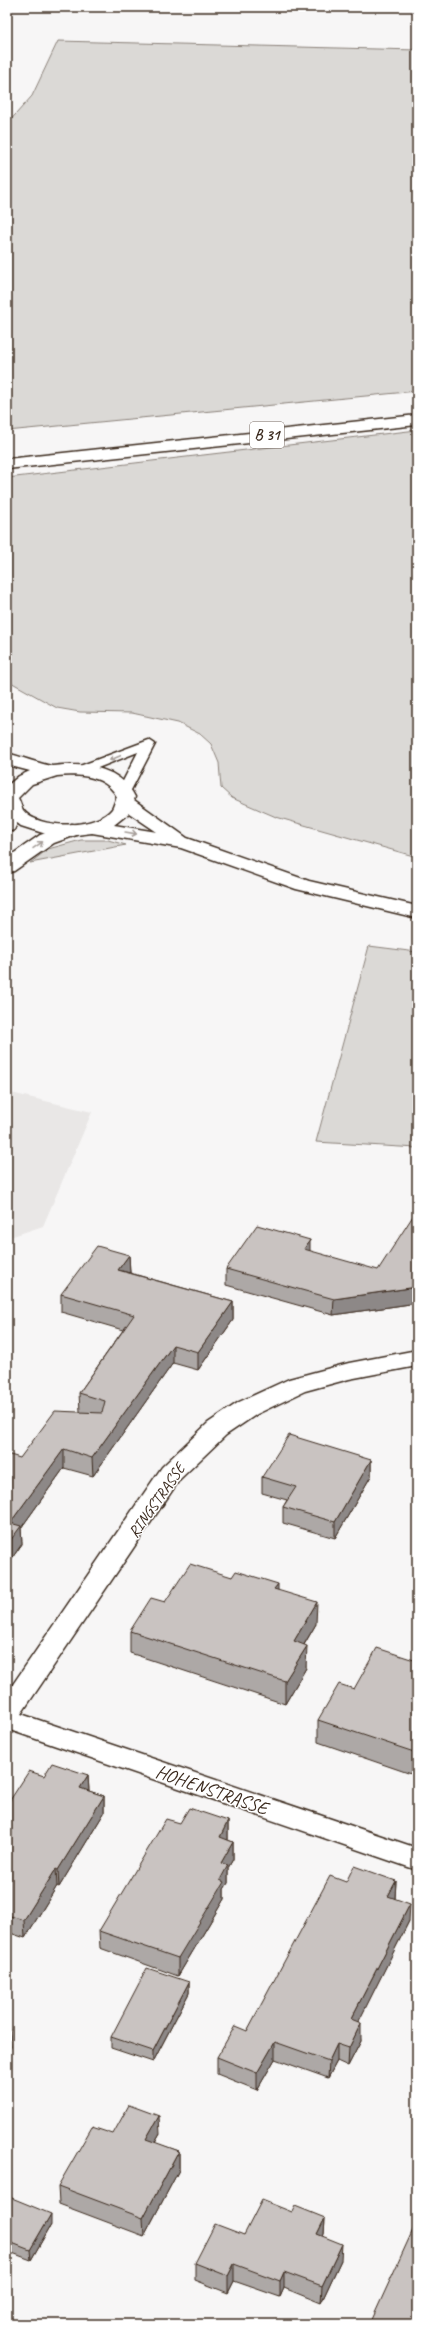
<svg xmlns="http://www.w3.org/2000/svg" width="424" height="2331" font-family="Caveat,sans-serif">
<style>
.built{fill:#e9e7e6}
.green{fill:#dbd9d6;stroke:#8b827a}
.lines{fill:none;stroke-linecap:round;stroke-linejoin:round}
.service-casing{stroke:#3b2a1e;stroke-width:3}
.minor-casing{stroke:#3b2a1e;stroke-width:3}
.secondary-casing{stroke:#3b2a1e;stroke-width:3}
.trunk-casing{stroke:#3b2a1e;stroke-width:3}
.service{fill:#fff;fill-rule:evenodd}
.minor{fill:#fff;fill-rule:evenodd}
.secondary{fill:#fff;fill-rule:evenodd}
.trunk{fill:#fff;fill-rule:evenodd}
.wall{fill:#ada8a6;stroke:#3b2a1e}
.shaded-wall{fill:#8d8887;stroke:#3b2a1e}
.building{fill:#c9c3c1;stroke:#3b2a1e}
.oneway{stroke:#a79f9a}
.labels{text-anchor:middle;stroke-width:3;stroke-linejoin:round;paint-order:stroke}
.shield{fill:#fff;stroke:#766a62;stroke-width:1}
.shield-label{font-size:15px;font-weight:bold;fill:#3b2a1e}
.street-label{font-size:16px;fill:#3b2a1e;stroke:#fff}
.near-street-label{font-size:19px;fill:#3b2a1e;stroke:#fff}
</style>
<rect width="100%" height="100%" fill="#f7f6f6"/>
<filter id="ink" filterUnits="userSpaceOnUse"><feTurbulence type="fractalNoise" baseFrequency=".025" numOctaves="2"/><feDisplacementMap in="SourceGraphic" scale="8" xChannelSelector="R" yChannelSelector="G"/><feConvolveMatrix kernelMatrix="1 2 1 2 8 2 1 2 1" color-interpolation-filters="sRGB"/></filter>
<g filter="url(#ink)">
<!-- built -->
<path class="built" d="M 7,1092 L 92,1112 L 43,1226 L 7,1238 Z"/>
<!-- green -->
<path class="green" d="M 58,41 L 417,50 L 417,391 L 7,431 L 7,124 L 32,96 Z
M 417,430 L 417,857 L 276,817 L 232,798 L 221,788 L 219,763 L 211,744 L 200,734 L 178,723 L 132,713 L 80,712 L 57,708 L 7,680 L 7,478 Z
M 81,840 L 108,840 L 126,845 L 30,863 L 48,849 Z
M 369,946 L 417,952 L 417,1148 L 316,1142 Z"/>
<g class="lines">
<defs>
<path id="service" d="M 149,740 L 155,744 L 129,794 L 119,794 L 118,791 L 138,752 L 85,773 L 77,773 L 75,770 L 77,767 Z"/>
<path id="minor" d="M 13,806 L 20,808 L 22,812 L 14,830 L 7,832 L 7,808 Z
M 72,824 L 79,826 L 82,830 L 79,834 L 54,843 L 14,871 L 7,873 L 7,858 L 40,835 Z
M 417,1350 L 417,1366 L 349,1379 L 305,1391 L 257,1414 L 226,1435 L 180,1479 L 21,1714 L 417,1848 L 417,1870 L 7,1729 L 7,1693 L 162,1467 L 208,1423 L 239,1402 L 289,1379 L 349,1363 Z"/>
<path id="secondary" d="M 7,753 C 22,757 37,763 52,766 C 58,766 64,764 70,765 C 97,765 123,772 135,797 L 134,800 L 187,838 L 309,881 L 417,906 L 417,918 L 296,889 L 181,848 L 92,833 L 68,836 L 46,834 L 21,826 L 7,815 L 7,786 L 19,776 L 30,771 L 7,765 ZM 57,776 C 78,774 106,775 117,797 C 115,800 114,806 112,809 C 97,829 38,830 23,810 C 21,807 20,801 18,798 L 32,784 ZM 129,813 L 157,832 L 114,825 Z"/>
<path id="trunk" d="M 417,415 L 417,425 L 7,469 L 7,459 Z"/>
</defs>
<!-- service casing -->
<use href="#service" class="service-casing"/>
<!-- minor casing -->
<use href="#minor" class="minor-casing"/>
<!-- secondary casing -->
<use href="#secondary" class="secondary-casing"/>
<!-- trunk casing -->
<use href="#trunk" class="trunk-casing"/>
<!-- service -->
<use href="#service" class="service"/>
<!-- minor -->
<use href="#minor" class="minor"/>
<!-- secondary -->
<use href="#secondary" class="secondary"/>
<!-- trunk -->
<use href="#trunk" class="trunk"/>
</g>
<!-- wall -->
<path class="wall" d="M 310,1251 L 417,1303 L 333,1315 L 226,1285 L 226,1269 Z
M 129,1255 L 130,1273 L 233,1302 L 233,1320 L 198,1370 L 173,1363 L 93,1476 L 64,1468 L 21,1528 L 22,1544 L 7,1565 L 20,1458 L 81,1412 L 80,1412 L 79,1393 L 123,1330 L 61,1312 L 61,1294 Z
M 371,1460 L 371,1476 L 335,1538 L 283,1523 L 283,1507 L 287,1500 L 262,1493 L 262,1477 Z
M 232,1577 L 278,1590 L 316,1624 L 304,1645 L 306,1668 L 285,1704 L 130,1653 L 130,1631 L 165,1602 Z
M 417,1661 L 417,1776 L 318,1742 L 318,1720 L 354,1689 Z
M 88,1775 L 89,1791 L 104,1796 L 104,1813 L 59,1887 L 57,1886 L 25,1938 L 7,1932 L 7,1805 L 44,1776 Z
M 228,1821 L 228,1840 L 233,1842 L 233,1859 L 228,1868 L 228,1883 L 224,1889 L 224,1899 L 178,1976 L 100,1948 L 99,1931 L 180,1823 Z
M 396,1881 L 395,1899 L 409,1921 L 358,2022 L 361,2041 L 348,2066 L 337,2061 L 328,2078 L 275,2059 L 257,2090 L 217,2074 L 217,2057 L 247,2031 L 346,1882 Z
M 189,1982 L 189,1993 L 153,2062 L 111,2048 L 111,2037 Z
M 113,2134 L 160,2134 L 155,2143 L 179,2151 L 179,2170 L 144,2236 L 59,2204 L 58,2186 Z
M 7,2196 L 51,2225 L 31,2260 L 7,2251 Z
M 292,2212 L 325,2218 L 324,2234 L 323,2236 L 341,2260 L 321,2303 L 284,2288 L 280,2297 L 234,2281 L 228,2293 L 195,2280 L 195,2263 L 244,2235 Z"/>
<!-- shaded-wall -->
<path class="shaded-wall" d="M 310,1240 L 310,1256 L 304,1249 Z
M 129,1255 L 130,1273 L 118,1270 Z
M 417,1287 L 417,1303 L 333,1315 L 334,1299 Z
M 233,1302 L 233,1320 L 198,1370 L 198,1352 Z
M 8,1318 L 9,1336 L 7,1339 L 7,1320 Z
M 173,1345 L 173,1363 L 93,1476 L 92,1458 Z
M 64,1449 L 64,1468 L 21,1528 L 22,1544 L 7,1565 L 7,1545 L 10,1523 Z
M 371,1460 L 371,1476 L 335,1538 L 335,1522 Z
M 278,1584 L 278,1606 L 274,1589 Z
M 317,1602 L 316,1624 L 293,1663 L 294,1641 Z
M 307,1646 L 306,1668 L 285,1704 L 285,1681 Z
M 88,1775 L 89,1792 L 80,1788 Z
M 104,1796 L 104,1813 L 59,1887 L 58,1870 Z
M 228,1821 L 228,1839 L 219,1854 L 220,1837 Z
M 233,1842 L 233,1859 L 228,1868 L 228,1883 L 224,1889 L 224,1899 L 178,1976 L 178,1958 L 221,1863 Z
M 56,1869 L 57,1886 L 25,1938 L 24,1920 Z
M 396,1881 L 395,1898 L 387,1913 L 388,1896 Z
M 410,1904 L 409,1921 L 351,2037 L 351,2019 Z
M 189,1982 L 189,1993 L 153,2062 L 153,2051 Z
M 361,2023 L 361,2041 L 348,2066 L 349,2048 Z
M 10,2029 L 11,2047 L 7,2054 L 7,2035 Z
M 275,2042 L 275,2059 L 257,2090 L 257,2073 Z
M 337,2044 L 337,2061 L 328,2078 L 329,2061 Z
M 159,2116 L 160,2134 L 146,2158 L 146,2139 Z
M 179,2151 L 179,2170 L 144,2236 L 143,2218 Z
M 51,2214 L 51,2225 L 31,2260 L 30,2250 Z
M 325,2218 L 324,2234 L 316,2251 L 317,2234 Z
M 342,2244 L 341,2260 L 321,2303 L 322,2286 Z
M 234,2264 L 234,2281 L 228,2293 L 228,2276 Z
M 284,2272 L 284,2288 L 280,2297 L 280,2281 Z"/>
<!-- building -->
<path class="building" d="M 413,1216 L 417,1217 L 417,1287 L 334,1299 L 226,1269 L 257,1225 L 310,1240 L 304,1249 L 378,1270 Z
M 97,1246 L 129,1255 L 118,1270 L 233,1302 L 198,1352 L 173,1345 L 92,1458 L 64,1449 L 10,1523 L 21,1526 L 7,1545 L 7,1454 L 20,1458 L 55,1411 L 102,1413 L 105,1401 L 79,1393 L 134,1315 L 61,1294 Z
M 289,1435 L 371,1460 L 335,1522 L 283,1507 L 296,1487 L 262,1477 Z
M 190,1564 L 232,1577 L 236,1571 L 278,1584 L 274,1589 L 317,1602 L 294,1641 L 307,1646 L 285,1681 L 130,1631 L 151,1598 L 165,1602 Z
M 377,1648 L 417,1661 L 417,1753 L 318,1720 L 339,1684 L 354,1689 Z
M 52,1763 L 88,1775 L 80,1788 L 104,1796 L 58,1870 L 56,1869 L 24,1920 L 7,1915 L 7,1805 L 29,1771 L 44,1776 Z
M 189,1808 L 228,1821 L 220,1837 L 233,1842 L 221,1863 L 228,1865 L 220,1880 L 224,1882 L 178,1958 L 99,1931 L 166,1819 L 180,1823 Z
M 354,1866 L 396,1881 L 388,1896 L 410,1904 L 351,2019 L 361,2023 L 349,2048 L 337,2044 L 329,2061 L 275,2042 L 257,2073 L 217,2057 L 235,2026 L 247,2031 L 330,1876 L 346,1882 Z
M 147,1968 L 189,1982 L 153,2051 L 111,2037 Z
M 7,2028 L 10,2029 L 7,2035 Z
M 129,2105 L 159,2116 L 146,2139 L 179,2151 L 143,2218 L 58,2186 L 92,2127 L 113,2134 Z
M 7,2196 L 51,2214 L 30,2250 L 7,2241 Z
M 262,2200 L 292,2212 L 295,2206 L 325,2218 L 317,2234 L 342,2244 L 322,2286 L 284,2272 L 280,2281 L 234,2264 L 228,2276 L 195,2263 L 215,2224 L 244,2235 Z
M 417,2221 L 417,2324 L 370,2324 Z
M 7,2317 L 26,2324 L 7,2324 Z"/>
<!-- one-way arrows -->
<defs><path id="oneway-shaft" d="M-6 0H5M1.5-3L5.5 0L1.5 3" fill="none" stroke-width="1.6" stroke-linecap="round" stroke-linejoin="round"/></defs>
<g class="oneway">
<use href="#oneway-shaft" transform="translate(115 758) rotate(157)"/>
<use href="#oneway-shaft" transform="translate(131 833) rotate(10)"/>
<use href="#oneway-shaft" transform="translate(38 845) rotate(-35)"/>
</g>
</g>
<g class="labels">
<!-- shield labels -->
<rect class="shield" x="250" y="422" width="34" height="26" rx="3"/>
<g class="shield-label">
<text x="267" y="440">B 31</text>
</g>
<!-- street labels -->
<g class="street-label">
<text transform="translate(156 1500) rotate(-55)" y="6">RINGSTRASSE</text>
</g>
<!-- near-street labels -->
<g class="near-street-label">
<text transform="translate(212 1789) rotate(19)" y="7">HOHENSTRASSE</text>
</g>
</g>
<!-- margin -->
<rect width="424" height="2331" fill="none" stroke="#fff" stroke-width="24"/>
<rect x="12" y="12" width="400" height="2307" fill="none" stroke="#3b2a1e" stroke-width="1.5" filter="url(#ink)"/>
</svg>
